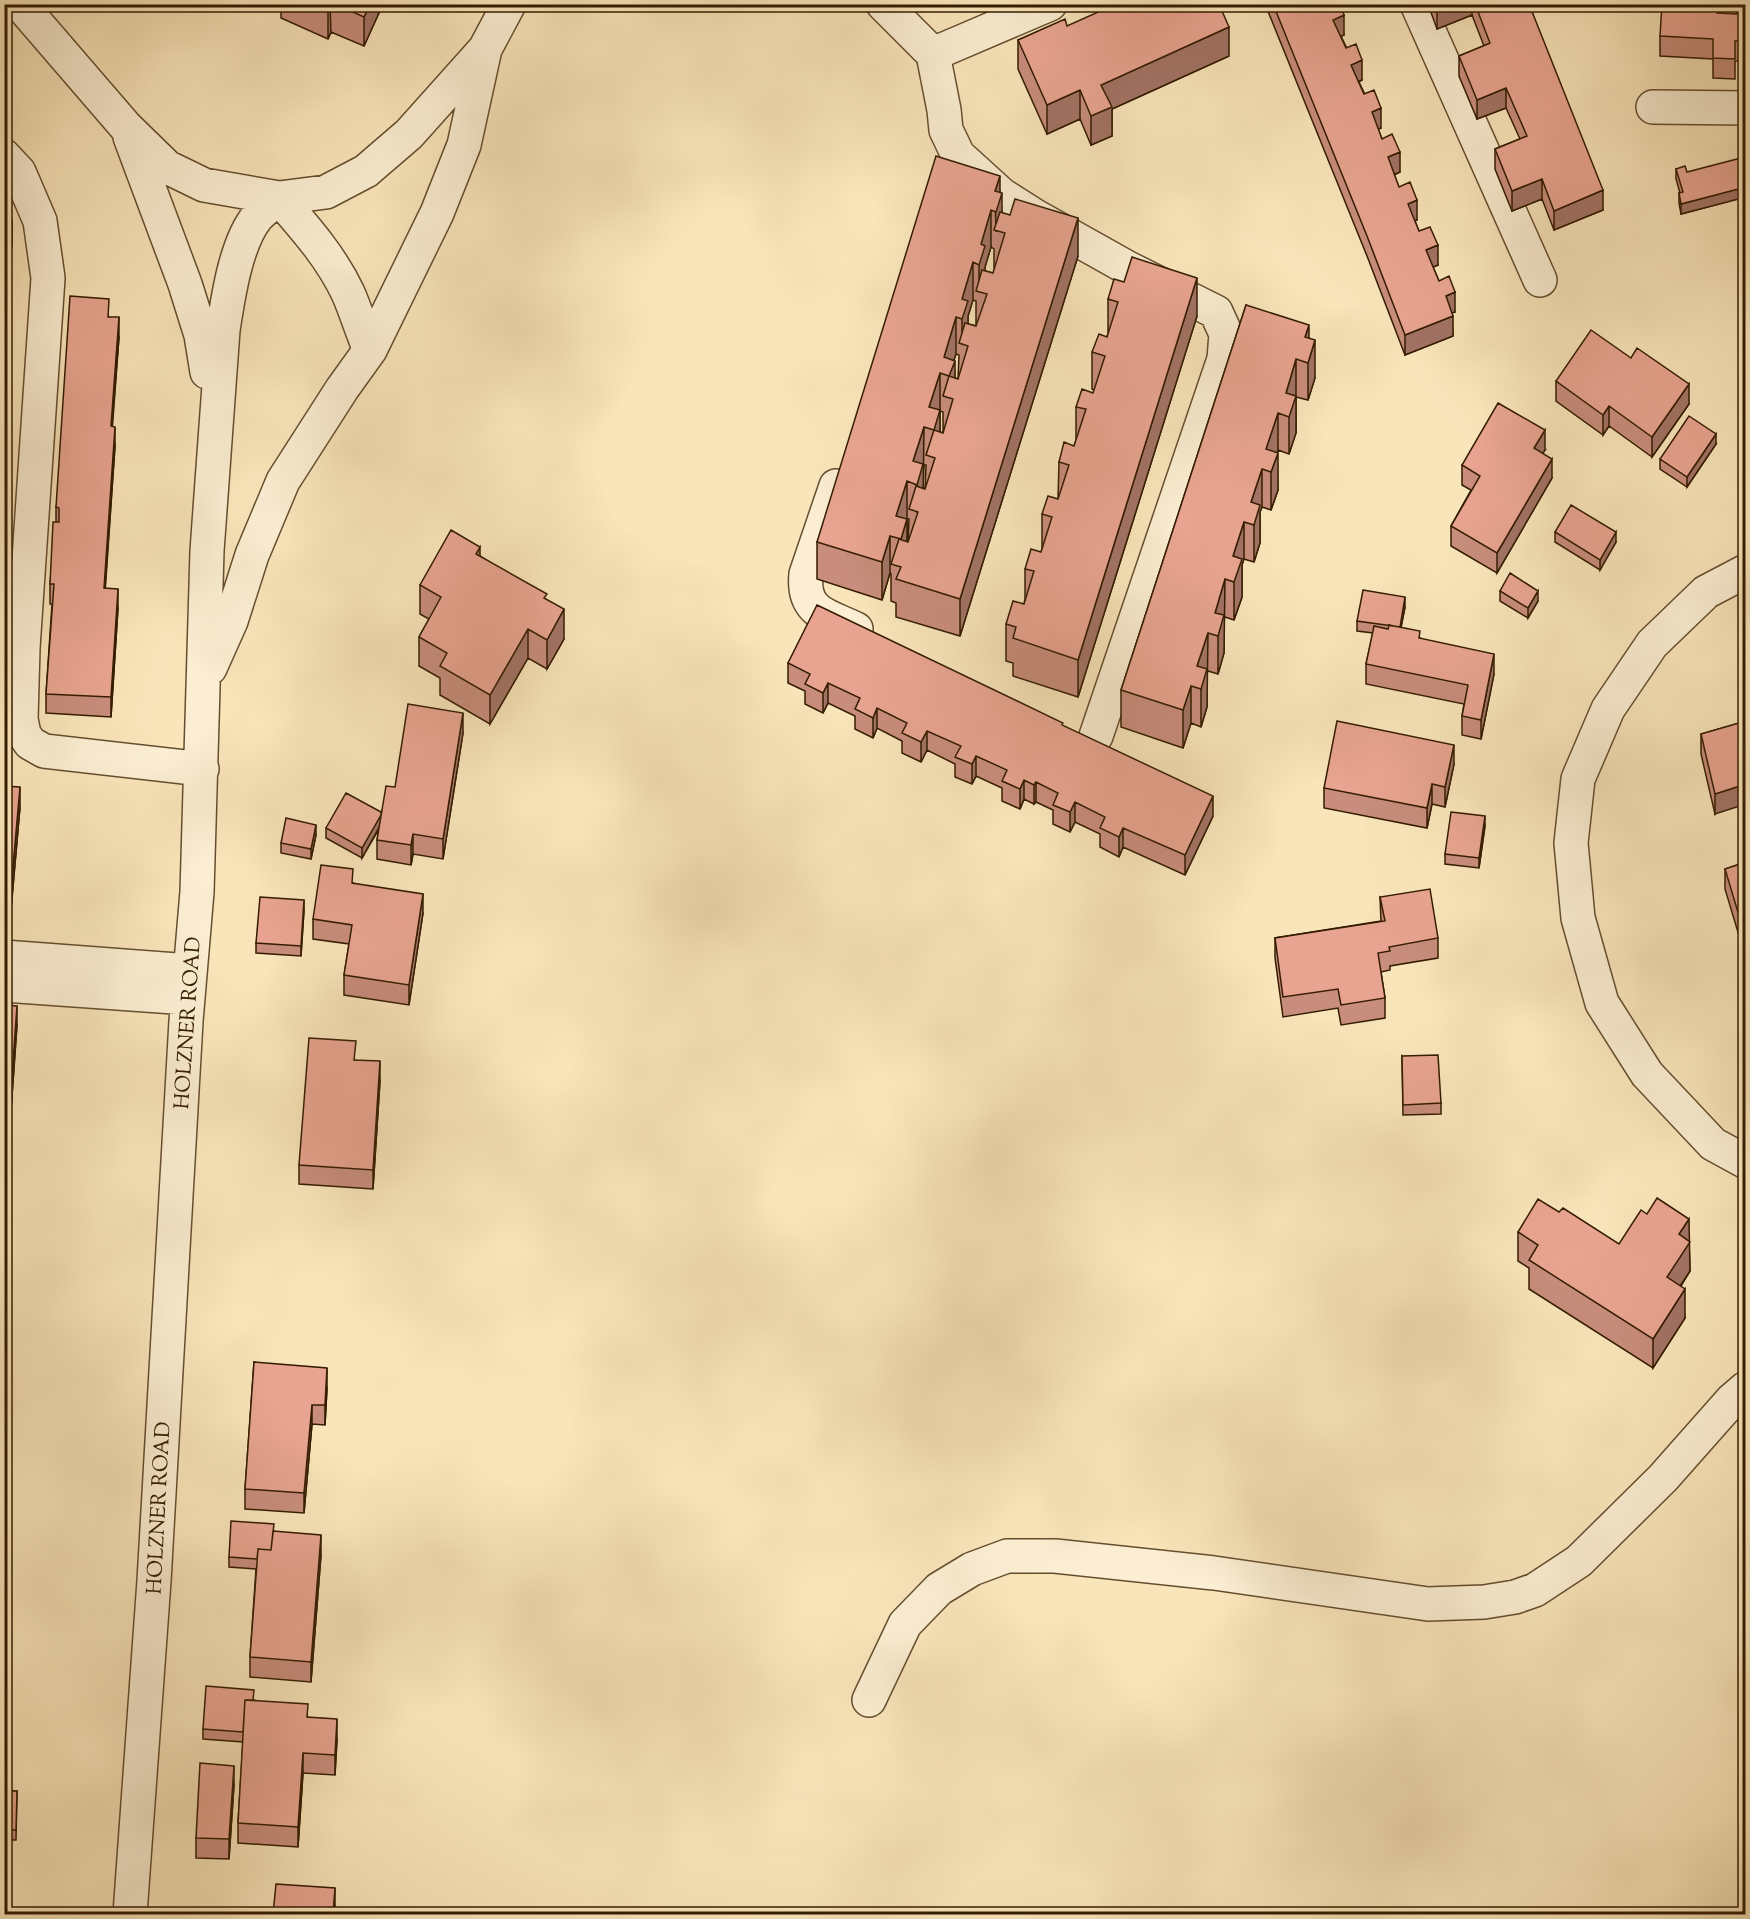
<svg xmlns="http://www.w3.org/2000/svg" width="1750" height="1919" font-family="'Sorts Mill Goudy',serif">
<style>
.lines{fill:none;stroke-linecap:round;stroke-linejoin:round}
.minor-casing{stroke:#654e2e;stroke-width:36}
.minor{stroke:#fbeed2;stroke-width:33}
.wall{fill:#c88d7c;stroke:#341c00;stroke-width:1.5;fill-rule:evenodd}
.shaded-wall{fill:#a27365;stroke:#341c00;stroke-width:1.5}
.building{fill:#e8a490;stroke:#341c00;stroke-width:1.5}
.labels{text-anchor:middle;stroke-width:5;stroke-linejoin:round;paint-order:stroke}
.street-label{font-size:21px;fill:#341c00;stroke:#fbeed2}
</style>
<rect width="100%" height="100%" fill="#f9e5ba"/>
<filter id="stains"><feTurbulence type="fractalNoise" baseFrequency=".00333" numOctaves="4"/><feColorMatrix values="0 0 0 0 .2 0 0 0 0 .09 0 0 0 0 .02 0 0 0 .5 -.17"/></filter>
<radialGradient id="worn" r=".72"><stop offset=".6" stop-color="#630" stop-opacity="0"/><stop offset="1" stop-color="#630" stop-opacity=".3"/></radialGradient>
<g class="lines">
<defs>
<path id="minor" d="M 20,4 L 126,127 L 167,167 L 204,185 L 279,198 L 326,192 L 366,171 L 409,134 L 485,49 L 509,4
M 883,4 L 933,54 L 944,110 L 946,130 L 958,155 L 1002,195 L 1035,216 L 1126,267 L 1216,312 L 1226,334 L 1224,359 L 1096,736
M 1417,4 L 1540,280
M 933,54 L 1050,4
M 1653,107 L 1746,108
M 130,137 L 185,284 L 201,335 L 207,372
M 4,156 L 19,172 L 40,221 L 48,278 L 23,648 L 21,719 L 24,734 L 30,743 L 44,751 L 202,769
M 279,198 C 305,228 331,257 348,293 C 356,311 362,332 370,350
M 836,486 L 806,574 C 802,613 827,615 856,629
M 1746,571 L 1706,592 L 1652,644 L 1608,709 L 1578,779 L 1571,843 L 1578,918 L 1602,1003 L 1647,1074 L 1713,1144 L 1746,1162
M 210,668 L 231,621 L 252,555 L 283,481 L 342,389 L 370,350 L 437,213 L 464,145 L 485,49
M 4,957 L 190,971
M 4,985 L 188,998
M 869,1700 L 905,1624 L 939,1589 L 972,1569 L 1007,1556 L 1055,1556 L 1214,1573 L 1428,1604 L 1484,1602 L 1515,1597 L 1535,1590 L 1579,1561 L 1663,1478 L 1732,1400 L 1746,1388
M 130,1914 L 154,1581 L 186,1021 L 197,892 L 207,551 L 223,330 C 228,297 236,243 257,217 C 263,210 272,204 279,198"/>
</defs>
<!-- minor casing -->
<use href="#minor" class="minor-casing"/>
<!-- minor -->
<use href="#minor" class="minor"/>
</g>
<!-- wall -->
<path class="wall" d="M 270,4 L 383,4 L 364,46 L 331,32 L 328,39 L 281,18 L 281,9 Z
M 1265,4 L 1340,4 L 1344,35 L 1341,36 L 1362,80 L 1359,82 L 1381,128 L 1378,129 L 1382,139 L 1400,172 L 1394,175 L 1399,187 L 1417,220 L 1415,221 L 1419,231 L 1438,265 L 1433,267 L 1439,281 L 1455,312 L 1452,313 L 1453,336 L 1405,355 L 1367,256 Z
M 1428,4 L 1529,4 L 1603,210 L 1554,230 L 1542,199 L 1512,211 L 1495,169 L 1495,149 L 1520,139 L 1506,108 L 1477,119 L 1459,76 L 1459,56 L 1484,46 L 1472,15 L 1437,29 Z
M 1746,4 L 1746,61 L 1735,61 L 1735,79 L 1713,78 L 1713,59 L 1660,56 L 1660,36 L 1718,13 L 1737,14 Z
M 1018,40 L 1229,56 L 1112,109 L 1112,136 L 1091,145 L 1080,119 L 1047,134 L 1018,69 Z
M 1676,169 L 1687,172 L 1746,173 L 1746,197 L 1681,214 L 1679,203 L 1679,193 L 1680,193 L 1676,179 Z
M 1000,192 L 1002,213 L 1078,256 L 960,636 L 896,617 L 896,603 L 891,601 L 891,574 L 890,573 L 882,600 L 817,579 L 817,542 ZM 991,247 L 994,249 L 994,268 L 995,268 L 993,273 L 985,271 L 985,267 ZM 973,300 L 976,301 L 976,326 L 968,324 L 968,316 ZM 956,354 L 959,355 L 958,379 L 955,378 L 954,360 ZM 940,411 L 943,412 L 943,433 L 940,432 ZM 924,465 L 926,465 L 925,489 L 923,488 ZM 907,519 L 909,519 L 908,542 L 907,542 Z
M 4,219 L 12,240 L 8,303 L 4,303 Z
M 1108,299 L 1197,316 L 1078,697 L 1013,676 L 1013,663 L 1006,661 L 1006,624 L 1024,604 L 1025,599 L 1025,569 L 1041,552 L 1042,549 L 1042,514 L 1058,499 L 1059,462 L 1074,446 L 1076,440 L 1076,407 L 1093,393 L 1094,390 L 1092,389 L 1092,352 L 1107,337 L 1108,333 Z
M 1246,305 L 1309,338 L 1315,378 L 1308,400 L 1296,397 L 1296,433 L 1289,454 L 1278,450 L 1277,453 L 1278,490 L 1271,510 L 1262,507 L 1260,512 L 1260,543 L 1254,562 L 1244,559 L 1242,565 L 1242,597 L 1234,620 L 1225,617 L 1224,620 L 1224,653 L 1218,674 L 1208,671 L 1207,673 L 1207,707 L 1201,727 L 1191,723 L 1183,748 L 1121,727 L 1121,690 Z
M 109,317 L 119,337 L 112,426 L 115,446 L 105,588 L 118,608 L 111,717 L 46,713 L 46,694 L 52,604 L 50,604 L 50,584 L 56,522 L 56,507 Z
M 1556,381 L 1689,404 L 1652,457 L 1609,426 L 1603,435 L 1556,401 Z
M 1716,444 L 1687,487 L 1660,469 L 1660,459 Z
M 1545,450 L 1542,453 L 1552,478 L 1497,573 L 1451,546 L 1451,526 L 1471,490 L 1462,485 L 1462,465 Z
M 1555,532 L 1616,542 L 1600,570 L 1555,542 Z
M 480,556 L 547,600 L 564,639 L 547,669 L 528,658 L 490,724 L 440,695 L 440,678 L 419,666 L 419,637 L 429,619 L 420,614 L 420,585 Z
M 1500,591 L 1538,601 L 1528,618 L 1500,601 Z
M 1405,607 L 1401,627 L 1420,638 L 1494,674 L 1481,739 L 1462,735 L 1462,716 L 1464,704 L 1366,684 L 1366,664 L 1373,633 L 1357,631 L 1357,621 Z
M 788,663 L 1063,726 L 1213,816 L 1185,875 L 1123,847 L 1119,857 L 1100,847 L 1100,834 L 1075,822 L 1070,832 L 1053,824 L 1053,810 L 1036,802 L 1034,804 L 1024,799 L 1020,809 L 1002,801 L 1002,788 L 976,776 L 972,784 L 955,777 L 955,764 L 927,750 L 921,762 L 902,753 L 902,741 L 877,728 L 873,738 L 855,729 L 855,716 L 828,703 L 823,713 L 805,704 L 805,691 L 788,683 Z
M 1746,721 L 1715,814 L 1701,754 L 1701,734 Z
M 463,733 L 443,859 L 413,854 L 411,865 L 377,859 L 377,840 L 379,829 L 362,858 L 326,838 L 326,828 L 381,812 L 395,787 Z
M 1454,764 L 1445,807 L 1432,804 L 1427,828 L 1324,808 L 1324,788 Z
M 4,786 L 20,807 L 10,921 L 4,921 Z
M 1485,826 L 1479,868 L 1445,864 L 1445,854 Z
M 316,835 L 311,859 L 281,853 L 281,843 Z
M 1746,862 L 1746,959 L 1725,889 L 1725,869 Z
M 353,883 L 423,913 L 409,1005 L 344,995 L 344,975 L 349,944 L 313,939 L 313,919 Z
M 1380,897 L 1438,938 L 1438,958 L 1390,966 L 1390,970 L 1381,972 L 1385,998 L 1385,1018 L 1341,1025 L 1338,1008 L 1283,1017 L 1275,958 L 1275,938 L 1381,921 Z
M 304,910 L 301,956 L 256,953 L 256,943 Z
M 4,1005 L 17,1025 L 9,1139 L 4,1139 Z
M 1402,1056 L 1441,1103 L 1441,1114 L 1403,1115 Z
M 356,1060 L 380,1081 L 373,1189 L 299,1184 L 299,1165 Z
M 1518,1232 L 1619,1244 L 1689,1241 L 1690,1271 L 1681,1286 L 1685,1318 L 1653,1368 L 1529,1289 L 1529,1268 L 1518,1261 Z
M 254,1362 L 327,1388 L 325,1425 L 312,1424 L 304,1513 L 245,1509 L 245,1489 Z
M 274,1531 L 321,1555 L 311,1682 L 250,1677 L 250,1657 L 256,1569 L 229,1567 L 229,1557 Z
M 254,1700 L 308,1717 L 337,1739 L 335,1775 L 303,1773 L 298,1847 L 238,1843 L 238,1823 L 243,1742 L 203,1739 L 203,1729 Z
M 234,1785 L 229,1859 L 196,1858 L 196,1838 Z
M 4,1791 L 17,1791 L 16,1840 L 4,1840 Z"/>
<!-- shaded-wall -->
<path class="shaded-wall" d="M 330,4 L 331,32 L 328,39 L 328,10 Z
M 370,4 L 383,4 L 364,46 L 364,17 Z
M 1448,4 L 1472,4 L 1472,15 L 1437,29 L 1437,9 Z
M 1344,15 L 1344,35 L 1333,40 L 1333,20 Z
M 1229,27 L 1229,56 L 1112,109 L 1112,136 L 1091,145 L 1091,116 L 1101,85 Z
M 1362,60 L 1362,80 L 1351,85 L 1351,65 Z
M 1506,88 L 1506,108 L 1477,119 L 1477,100 Z
M 1080,90 L 1080,119 L 1047,134 L 1047,105 Z
M 1381,108 L 1381,128 L 1372,132 L 1372,112 Z
M 1400,152 L 1400,172 L 1388,177 L 1388,157 Z
M 1000,176 L 1000,199 L 1002,193 L 1002,230 L 996,231 L 995,191 Z
M 1542,179 L 1542,199 L 1512,211 L 1512,191 Z
M 1746,187 L 1746,197 L 1681,214 L 1681,204 Z
M 1603,190 L 1603,210 L 1554,230 L 1554,211 Z
M 1417,200 L 1417,220 L 1408,223 L 1408,204 Z
M 991,210 L 991,247 L 985,267 L 985,283 L 979,291 L 979,265 L 981,244 Z
M 1078,218 L 1078,256 L 960,636 L 960,599 Z
M 12,220 L 12,240 L 8,303 L 8,283 Z
M 1438,245 L 1438,265 L 1426,270 L 1426,250 Z
M 973,262 L 973,300 L 968,316 L 968,339 L 962,344 L 962,299 Z
M 1197,278 L 1197,316 L 1078,697 L 1078,660 Z
M 1455,292 L 1455,312 L 1446,315 L 1446,296 Z
M 1453,316 L 1453,336 L 1405,355 L 1405,335 Z
M 119,317 L 119,337 L 111,446 L 111,426 Z
M 956,317 L 956,354 L 950,372 L 955,361 L 955,398 L 944,357 Z
M 6,323 L 6,343 L 4,370 L 4,351 Z
M 1309,325 L 1309,360 L 1315,340 L 1315,378 L 1308,400 L 1308,363 L 1305,337 Z
M 1296,359 L 1296,433 L 1289,454 L 1289,417 L 1286,393 Z
M 940,373 L 940,448 L 935,458 L 934,430 L 929,407 Z
M 1689,384 L 1689,404 L 1652,457 L 1652,437 Z
M 1609,406 L 1609,426 L 1603,435 L 1603,415 Z
M 1278,413 L 1278,450 L 1271,472 L 1266,449 Z
M 115,427 L 115,446 L 104,608 L 104,588 Z
M 924,427 L 923,501 L 917,511 L 917,485 L 913,461 Z
M 1545,430 L 1545,450 L 1534,468 L 1534,448 Z
M 1716,434 L 1716,444 L 1687,487 L 1687,477 Z
M 1278,453 L 1278,490 L 1271,510 L 1271,472 Z
M 1552,459 L 1552,478 L 1497,573 L 1497,553 Z
M 1262,469 L 1262,507 L 1260,512 L 1260,543 L 1254,562 L 1254,525 L 1251,502 Z
M 907,481 L 907,519 L 900,539 L 896,516 Z
M 907,519 L 907,557 L 901,539 Z
M 1244,522 L 1244,559 L 1242,565 L 1242,597 L 1234,620 L 1234,582 L 1233,556 Z
M 1616,532 L 1616,542 L 1600,570 L 1600,560 Z
M 890,536 L 890,573 L 882,600 L 882,562 Z
M 480,547 L 480,576 L 476,554 Z
M 1225,579 L 1224,653 L 1218,674 L 1218,636 L 1215,613 Z
M 118,589 L 118,608 L 111,717 L 111,697 Z
M 1538,591 L 1538,601 L 1528,618 L 1528,608 Z
M 1405,597 L 1405,607 L 1399,638 L 1399,628 Z
M 564,609 L 564,639 L 547,669 L 547,640 Z
M 528,629 L 528,658 L 490,724 L 490,695 Z
M 1208,633 L 1207,707 L 1201,727 L 1201,689 L 1197,666 Z
M 1494,654 L 1494,674 L 1481,739 L 1481,720 Z
M 828,683 L 828,703 L 823,713 L 823,693 Z
M 1191,686 L 1191,723 L 1183,748 L 1183,710 Z
M 877,708 L 877,728 L 873,738 L 873,718 Z
M 463,713 L 463,733 L 443,859 L 443,839 Z
M 927,731 L 927,750 L 921,762 L 921,742 Z
M 1454,745 L 1454,764 L 1445,807 L 1445,787 Z
M 976,756 L 976,776 L 972,784 L 972,764 Z
M 1024,780 L 1024,799 L 1020,809 L 1020,789 Z
M 1036,782 L 1036,802 L 1034,804 L 1034,785 Z
M 1432,784 L 1432,804 L 1427,828 L 1427,808 Z
M 1746,784 L 1746,804 L 1715,814 L 1715,794 Z
M 20,787 L 20,807 L 10,921 L 10,901 Z
M 1213,796 L 1213,816 L 1185,875 L 1185,855 Z
M 1075,802 L 1075,822 L 1070,832 L 1070,812 Z
M 382,812 L 382,822 L 362,858 L 362,848 Z
M 1485,816 L 1485,826 L 1479,868 L 1479,858 Z
M 316,825 L 316,835 L 311,859 L 311,849 Z
M 1123,828 L 1123,847 L 1119,857 L 1119,837 Z
M 413,834 L 413,854 L 411,865 L 411,845 Z
M 423,894 L 423,913 L 409,1005 L 409,985 Z
M 304,900 L 304,910 L 301,956 L 301,946 Z
M 17,1006 L 17,1025 L 9,1139 L 9,1119 Z
M 380,1061 L 380,1081 L 373,1189 L 373,1170 Z
M 1689,1219 L 1690,1271 L 1667,1306 L 1667,1277 L 1679,1234 Z
M 1685,1289 L 1685,1318 L 1653,1368 L 1653,1339 Z
M 327,1368 L 327,1388 L 325,1425 L 325,1405 Z
M 312,1405 L 312,1424 L 304,1513 L 304,1493 Z
M 321,1535 L 321,1555 L 311,1682 L 311,1662 Z
M 337,1719 L 337,1739 L 335,1775 L 335,1755 Z
M 303,1753 L 303,1773 L 298,1847 L 298,1827 Z
M 234,1766 L 234,1785 L 229,1859 L 229,1839 Z
M 335,1888 L 335,1914 L 333,1914 Z"/>
<!-- building -->
<path class="building" d="M 316,4 L 330,4 L 328,10 Z
M 335,4 L 370,4 L 364,17 Z
M 1116,4 L 1219,4 L 1229,27 L 1101,85 L 1112,107 L 1091,116 L 1080,90 L 1047,105 L 1018,40 L 1065,19 L 1067,26 Z
M 1273,4 L 1340,4 L 1344,15 L 1333,20 L 1346,48 L 1356,44 L 1362,60 L 1351,65 L 1364,94 L 1374,90 L 1381,108 L 1372,112 L 1382,139 L 1392,134 L 1400,152 L 1388,157 L 1399,187 L 1410,182 L 1417,200 L 1408,204 L 1419,231 L 1430,227 L 1438,245 L 1426,250 L 1439,281 L 1449,276 L 1455,292 L 1446,296 L 1453,316 L 1405,335 L 1367,236 Z
M 1436,4 L 1448,4 L 1437,9 Z
M 1475,4 L 1529,4 L 1603,190 L 1554,211 L 1542,179 L 1512,191 L 1495,149 L 1527,136 L 1506,88 L 1477,100 L 1459,56 L 1490,43 Z
M 1662,4 L 1717,4 L 1717,13 L 1737,14 L 1738,4 L 1746,4 L 1746,41 L 1735,41 L 1735,59 L 1713,58 L 1713,39 L 1660,36 Z
M 936,156 L 1000,176 L 995,191 L 1002,193 L 996,212 L 991,210 L 981,244 L 985,246 L 979,265 L 973,262 L 962,299 L 968,301 L 962,319 L 956,317 L 944,357 L 955,361 L 949,376 L 940,373 L 929,407 L 940,410 L 934,430 L 943,433 L 953,399 L 943,396 L 949,376 L 958,379 L 968,346 L 959,343 L 965,323 L 976,326 L 987,294 L 976,291 L 982,270 L 993,273 L 1005,233 L 994,230 L 1000,212 L 1010,215 L 1015,199 L 1078,218 L 960,599 L 896,579 L 901,567 L 891,564 L 899,539 L 908,542 L 918,512 L 909,509 L 916,486 L 925,489 L 935,458 L 926,455 L 934,430 L 924,427 L 913,461 L 923,464 L 917,485 L 907,481 L 896,516 L 907,519 L 901,539 L 890,536 L 882,562 L 817,542 Z
M 1741,158 L 1746,173 L 1746,187 L 1681,204 L 1679,193 L 1683,192 L 1676,169 L 1685,166 L 1687,172 Z
M 4,219 L 12,220 L 8,283 L 4,284 Z
M 1132,257 L 1197,278 L 1078,660 L 1013,638 L 1016,627 L 1006,624 L 1013,601 L 1024,604 L 1034,571 L 1025,569 L 1031,549 L 1041,552 L 1052,517 L 1042,514 L 1048,496 L 1058,499 L 1069,465 L 1059,462 L 1064,442 L 1074,446 L 1086,409 L 1076,407 L 1082,389 L 1093,393 L 1105,356 L 1092,352 L 1099,334 L 1107,337 L 1118,302 L 1108,299 L 1114,279 L 1124,282 Z
M 70,296 L 109,299 L 108,317 L 119,317 L 111,426 L 115,427 L 104,588 L 118,589 L 111,697 L 46,694 L 54,584 L 50,584 L 53,522 L 59,522 L 59,508 L 56,507 Z
M 1246,305 L 1309,325 L 1305,337 L 1315,340 L 1308,363 L 1296,359 L 1286,393 L 1296,396 L 1289,417 L 1278,413 L 1266,449 L 1278,453 L 1271,472 L 1262,469 L 1251,502 L 1260,505 L 1254,525 L 1244,522 L 1233,556 L 1242,559 L 1234,582 L 1225,579 L 1215,613 L 1224,615 L 1218,636 L 1208,633 L 1197,666 L 1207,669 L 1201,689 L 1191,686 L 1183,710 L 1121,690 Z
M 4,323 L 6,323 L 4,351 Z
M 1591,330 L 1631,358 L 1637,348 L 1689,384 L 1652,437 L 1609,406 L 1603,415 L 1556,381 Z
M 1498,403 L 1545,430 L 1534,448 L 1552,459 L 1497,553 L 1451,526 L 1480,476 L 1462,465 Z
M 1689,416 L 1716,434 L 1687,477 L 1660,459 Z
M 1571,505 L 1616,532 L 1600,560 L 1555,532 Z
M 451,530 L 480,547 L 476,554 L 547,594 L 544,598 L 564,609 L 547,640 L 528,629 L 490,695 L 440,666 L 447,653 L 419,637 L 441,597 L 420,585 Z
M 1510,573 L 1538,591 L 1528,608 L 1500,591 Z
M 1363,590 L 1405,597 L 1400,627 L 1357,621 Z
M 817,605 L 1063,723 L 1062,725 L 1213,796 L 1185,855 L 1123,828 L 1119,837 L 1100,828 L 1105,817 L 1075,802 L 1070,812 L 1053,805 L 1058,793 L 1036,782 L 1034,785 L 1024,780 L 1020,789 L 1002,781 L 1007,770 L 976,756 L 972,764 L 955,757 L 961,746 L 927,731 L 921,742 L 902,733 L 907,723 L 877,708 L 873,718 L 855,709 L 860,698 L 828,683 L 823,693 L 805,684 L 810,674 L 788,663 Z
M 1389,625 L 1420,631 L 1419,638 L 1494,654 L 1481,720 L 1462,716 L 1468,685 L 1366,664 L 1374,626 L 1388,629 Z
M 408,704 L 463,713 L 443,839 L 413,834 L 411,845 L 377,840 L 386,786 L 395,787 Z
M 1337,721 L 1454,745 L 1445,787 L 1432,784 L 1427,808 L 1324,788 Z
M 1746,721 L 1746,784 L 1715,794 L 1701,734 Z
M 4,786 L 20,787 L 10,901 L 4,901 Z
M 346,793 L 381,812 L 381,815 L 362,848 L 326,828 Z
M 1451,812 L 1485,816 L 1479,858 L 1445,854 Z
M 286,818 L 316,825 L 311,849 L 281,843 Z
M 1746,862 L 1746,939 L 1725,869 Z
M 321,865 L 353,869 L 352,883 L 423,894 L 409,985 L 344,975 L 352,925 L 313,919 Z
M 1430,889 L 1438,938 L 1389,947 L 1390,951 L 1378,953 L 1385,998 L 1341,1005 L 1338,989 L 1283,997 L 1275,938 L 1385,921 L 1380,897 Z
M 260,897 L 304,900 L 301,946 L 256,943 Z
M 4,1005 L 17,1006 L 9,1119 L 4,1119 Z
M 309,1038 L 356,1041 L 354,1060 L 380,1061 L 373,1170 L 299,1165 Z
M 1438,1055 L 1441,1103 L 1403,1105 L 1402,1056 Z
M 1657,1198 L 1689,1219 L 1679,1234 L 1690,1242 L 1667,1277 L 1685,1289 L 1653,1339 L 1529,1260 L 1538,1245 L 1518,1232 L 1538,1199 L 1559,1212 L 1563,1208 L 1619,1244 L 1641,1210 L 1647,1214 Z
M 254,1362 L 327,1368 L 325,1405 L 312,1405 L 304,1493 L 245,1489 Z
M 231,1521 L 274,1524 L 271,1550 L 258,1549 L 257,1559 L 229,1557 Z
M 273,1531 L 321,1535 L 311,1662 L 250,1657 L 258,1549 L 271,1550 Z
M 206,1686 L 254,1690 L 253,1700 L 245,1700 L 243,1732 L 203,1729 Z
M 245,1700 L 308,1704 L 307,1717 L 337,1719 L 335,1755 L 303,1753 L 298,1827 L 238,1823 Z
M 200,1763 L 234,1766 L 229,1839 L 196,1838 Z
M 4,1791 L 17,1791 L 16,1830 L 4,1830 Z
M 276,1884 L 335,1888 L 333,1914 L 273,1914 Z"/>
<g class="labels">
<!-- street labels -->
<g class="street-label">
<text transform="translate(187 1023) rotate(-86)" y="7">HOLZNER ROAD</text>
<text transform="translate(158 1508) rotate(-87)" y="7">HOLZNER ROAD</text>
</g>
</g>
<!-- margin -->
<rect width="1750" height="1919" fill="none" stroke="#f9e5ba" stroke-width="24"/>
<rect x="6" y="6" width="1738" height="1907" fill="none" stroke="#341c00" stroke-width="3"/>
<rect x="12" y="12" width="1726" height="1895" fill="none" stroke="#341c00" stroke-width="1.5"/>
<rect width="100%" height="100%" filter="url(#stains)"/>
<rect width="100%" height="100%" fill="url(#worn)"/>
</svg>
